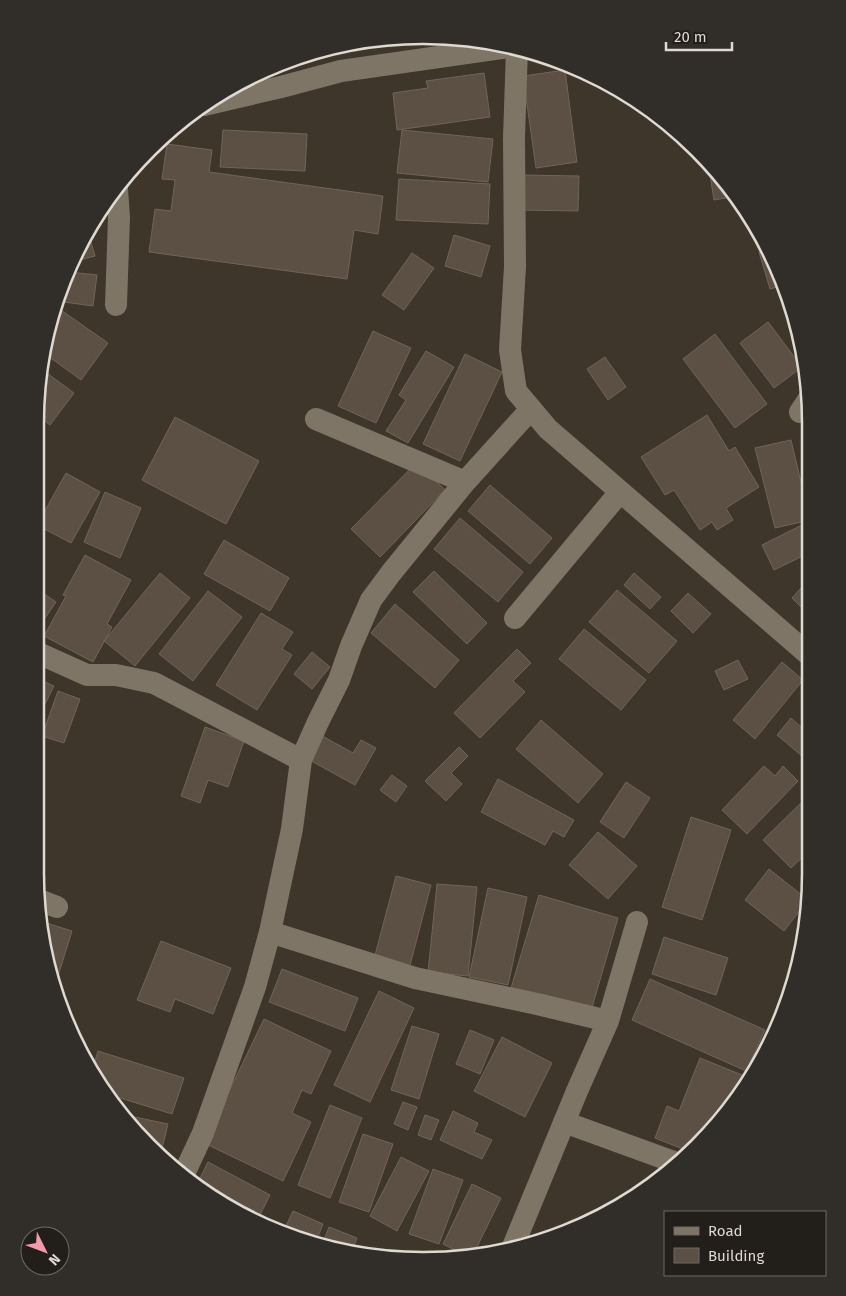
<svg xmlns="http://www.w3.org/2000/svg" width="846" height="1296" font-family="'Fira Sans',sans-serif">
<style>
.building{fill:#5c5045;stroke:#716459}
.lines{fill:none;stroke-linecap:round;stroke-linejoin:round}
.minor{stroke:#7e7567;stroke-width:22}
.rim{fill:none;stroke:#ded9d1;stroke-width:2.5}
</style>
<rect width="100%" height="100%" fill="#3e362a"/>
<!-- building -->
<path class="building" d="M 565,70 L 577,162 L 536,168 L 523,76 Z
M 484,73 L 490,117 L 397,130 L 393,93 L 428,88 L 426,81 Z
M 223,130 L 307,134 L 305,171 L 220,167 Z
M 402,130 L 493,139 L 488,182 L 397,173 Z
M 167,144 L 212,150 L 209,172 L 383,196 L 378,234 L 354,230 L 347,279 L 149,252 L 155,209 L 171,211 L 175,180 L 162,179 Z
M 708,162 L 731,187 L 737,196 L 714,200 Z
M 523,175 L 579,176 L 578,211 L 522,210 Z
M 399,179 L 490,184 L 488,224 L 396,220 Z
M 88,232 L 95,256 L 72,262 L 75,252 Z
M 454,235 L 490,246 L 481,277 L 445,266 Z
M 769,249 L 784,285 L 770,289 L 759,252 Z
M 412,253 L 434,268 L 404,310 L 382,295 Z
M 69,272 L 97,275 L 93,306 L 64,302 Z
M 58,308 L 108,343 L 81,380 L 44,353 Z
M 768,322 L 802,367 L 774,388 L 740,343 Z
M 373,331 L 411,348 L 376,423 L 338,406 Z
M 715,334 L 767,404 L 735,428 L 683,359 Z
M 426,351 L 454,367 L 408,443 L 386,431 L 406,400 L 399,395 Z
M 465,354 L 502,372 L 460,461 L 423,444 Z
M 605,357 L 626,387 L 608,400 L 587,369 Z
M 40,368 L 74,393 L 50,425 L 38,416 Z
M 707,415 L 729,451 L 735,447 L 759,487 L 726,508 L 733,520 L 717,530 L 712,522 L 700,530 L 674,490 L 665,495 L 641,457 Z
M 175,417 L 259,461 L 226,524 L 142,480 Z
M 791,440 L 810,520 L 775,528 L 755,448 Z
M 417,462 L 445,490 L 380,557 L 351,529 Z
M 66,473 L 100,492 L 71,543 L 37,525 Z
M 490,485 L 552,538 L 530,564 L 468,511 Z
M 105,492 L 141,508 L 120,558 L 84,542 Z
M 460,518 L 523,572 L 498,602 L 434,549 Z
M 802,525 L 810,540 L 809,553 L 774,570 L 762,545 Z
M 224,540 L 289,578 L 270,611 L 204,574 Z
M 85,555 L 131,580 L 107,624 L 112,627 L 93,662 L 44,636 L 66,596 L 63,595 Z
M 434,571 L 487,623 L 467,644 L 413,592 Z
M 160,573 L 190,598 L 135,666 L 104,641 Z
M 634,573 L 661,597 L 650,609 L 624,585 Z
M 809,579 L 809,615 L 792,598 Z
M 37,589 L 56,602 L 37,630 Z
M 617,590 L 677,641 L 649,673 L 589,622 Z
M 208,591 L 242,617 L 193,681 L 159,654 Z
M 688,593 L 711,614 L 693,633 L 671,611 Z
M 395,604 L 459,660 L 435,688 L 371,633 Z
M 261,613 L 293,632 L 282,649 L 292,655 L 257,710 L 216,685 Z
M 584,629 L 646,680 L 621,710 L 559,659 Z
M 517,649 L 531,663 L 513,681 L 525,692 L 480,738 L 454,713 Z
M 312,652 L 330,667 L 312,689 L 294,674 Z
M 738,660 L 748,679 L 724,690 L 715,671 Z
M 782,662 L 803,680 L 755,739 L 733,720 Z
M 36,678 L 54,686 L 36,722 Z
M 58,691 L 80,699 L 64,743 L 42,736 Z
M 809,717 L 809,749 L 802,756 L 777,735 L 791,718 L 801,727 Z
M 541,720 L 603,774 L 578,803 L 516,749 Z
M 205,727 L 244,741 L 228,787 L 208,780 L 200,803 L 181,796 Z
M 317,733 L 353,753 L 361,740 L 376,748 L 355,785 L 304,757 Z
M 459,747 L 468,756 L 451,773 L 462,784 L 446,801 L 425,781 Z
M 764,766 L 775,776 L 783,766 L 798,781 L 747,834 L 722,810 Z
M 392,775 L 407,786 L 396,802 L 380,790 Z
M 498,779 L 574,820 L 564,837 L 553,831 L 545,845 L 481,812 Z
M 626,782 L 650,798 L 624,838 L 600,822 Z
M 808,796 L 808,852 L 791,868 L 763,840 Z
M 691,817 L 731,830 L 702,920 L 662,907 Z
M 598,832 L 637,866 L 608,899 L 569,865 Z
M 35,838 L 45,847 L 35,859 Z
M 769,869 L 808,900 L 784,931 L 745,900 Z
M 396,876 L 431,885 L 409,969 L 374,959 Z
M 437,884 L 477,887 L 468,976 L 428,972 Z
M 488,888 L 527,897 L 508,985 L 469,977 Z
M 539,895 L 618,918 L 591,1011 L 511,988 Z
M 43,922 L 72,931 L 54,989 Z
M 664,937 L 728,958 L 716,995 L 652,974 Z
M 161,941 L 231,968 L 213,1014 L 175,999 L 170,1012 L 137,1000 Z
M 282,969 L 358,998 L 345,1031 L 269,1002 Z
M 650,979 L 765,1030 L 746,1071 L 632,1020 Z
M 379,991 L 414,1008 L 370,1102 L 334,1085 Z
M 264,1019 L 331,1051 L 311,1094 L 302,1090 L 292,1113 L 311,1122 L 283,1181 L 204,1143 Z
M 412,1026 L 439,1034 L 419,1099 L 391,1090 Z
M 470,1030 L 494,1040 L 480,1074 L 456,1064 Z
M 502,1037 L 552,1063 L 525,1117 L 474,1091 Z
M 98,1051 L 184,1078 L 172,1114 L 104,1093 L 92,1071 Z
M 700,1058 L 747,1077 L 715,1129 L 688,1151 L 655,1138 L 667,1106 L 679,1111 Z
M 403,1102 L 417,1107 L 408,1130 L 394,1124 Z
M 330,1105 L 362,1118 L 330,1198 L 298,1185 Z
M 453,1111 L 478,1123 L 474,1132 L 492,1140 L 482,1159 L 440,1140 Z
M 125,1115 L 168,1124 L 161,1153 Z
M 425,1115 L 439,1120 L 431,1140 L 418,1135 Z
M 363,1134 L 393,1144 L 369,1212 L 339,1202 Z
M 401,1157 L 429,1171 L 397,1231 L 370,1216 Z
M 208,1162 L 270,1195 L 258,1219 L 196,1186 Z
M 433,1169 L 463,1180 L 439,1244 L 409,1234 Z
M 472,1184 L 501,1198 L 474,1253 L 463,1254 L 443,1244 Z
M 293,1211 L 323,1224 L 315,1244 L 298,1240 L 283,1232 Z
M 329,1227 L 357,1238 L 352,1251 L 322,1245 Z
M 402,1253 L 414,1259 L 399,1260 Z"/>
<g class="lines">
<!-- minor -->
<path class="minor" d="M 517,48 L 514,138 L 515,267 L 510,350 L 516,391 L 548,429 L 809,655
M 204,105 L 281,87 L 341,71 L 509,47
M 116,305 L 119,217 L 117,189
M 800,412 L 810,397
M 316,419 L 465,482
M 515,618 L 620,492
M 36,652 L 87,675 L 116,675 L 154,683 L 301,760
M 39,900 L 57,907
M 270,932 L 415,978 L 537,1004 L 608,1021
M 564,1122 L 674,1162
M 183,1176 L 203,1133 L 255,987 L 270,932 L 292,829 L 301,760 L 318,722 L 339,680 L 351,646 L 371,600 L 391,573 L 465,482 L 531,409
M 512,1249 L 577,1091 L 608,1021 L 637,922"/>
</g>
<!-- crop -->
<path d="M0 0H846V1296H0ZM423 44H423A379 379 0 0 1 802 423V873A379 379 0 0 1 423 1252H423A379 379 0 0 1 44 873V423A379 379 0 0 1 423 44Z" fill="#312d28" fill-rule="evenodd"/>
<path class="rim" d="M423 44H423A379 379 0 0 1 802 423V873A379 379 0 0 1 423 1252H423A379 379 0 0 1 44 873V423A379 379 0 0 1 423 44Z"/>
<!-- legend -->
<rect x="664" y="1211" width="162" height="65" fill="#221e19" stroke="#6d6963"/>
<rect x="674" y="1227" width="25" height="8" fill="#7e7567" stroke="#6d6963"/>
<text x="708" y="1236" font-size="15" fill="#ded9d1">Road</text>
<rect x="674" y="1248" width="25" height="15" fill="#5c5045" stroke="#6d6963"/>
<text x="708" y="1261" font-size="15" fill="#ded9d1">Building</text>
<!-- north arrow -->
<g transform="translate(45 1251) rotate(132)"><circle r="24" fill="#221e19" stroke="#6d6963"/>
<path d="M0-4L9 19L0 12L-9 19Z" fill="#f39aaa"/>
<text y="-8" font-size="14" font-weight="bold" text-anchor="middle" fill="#ded9d1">N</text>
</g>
<!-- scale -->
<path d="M666 42v8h66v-8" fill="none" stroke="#ded9d1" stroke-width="2.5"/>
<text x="674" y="42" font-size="15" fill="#ded9d1" stroke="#221e19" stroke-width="4" paint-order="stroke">20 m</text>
</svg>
